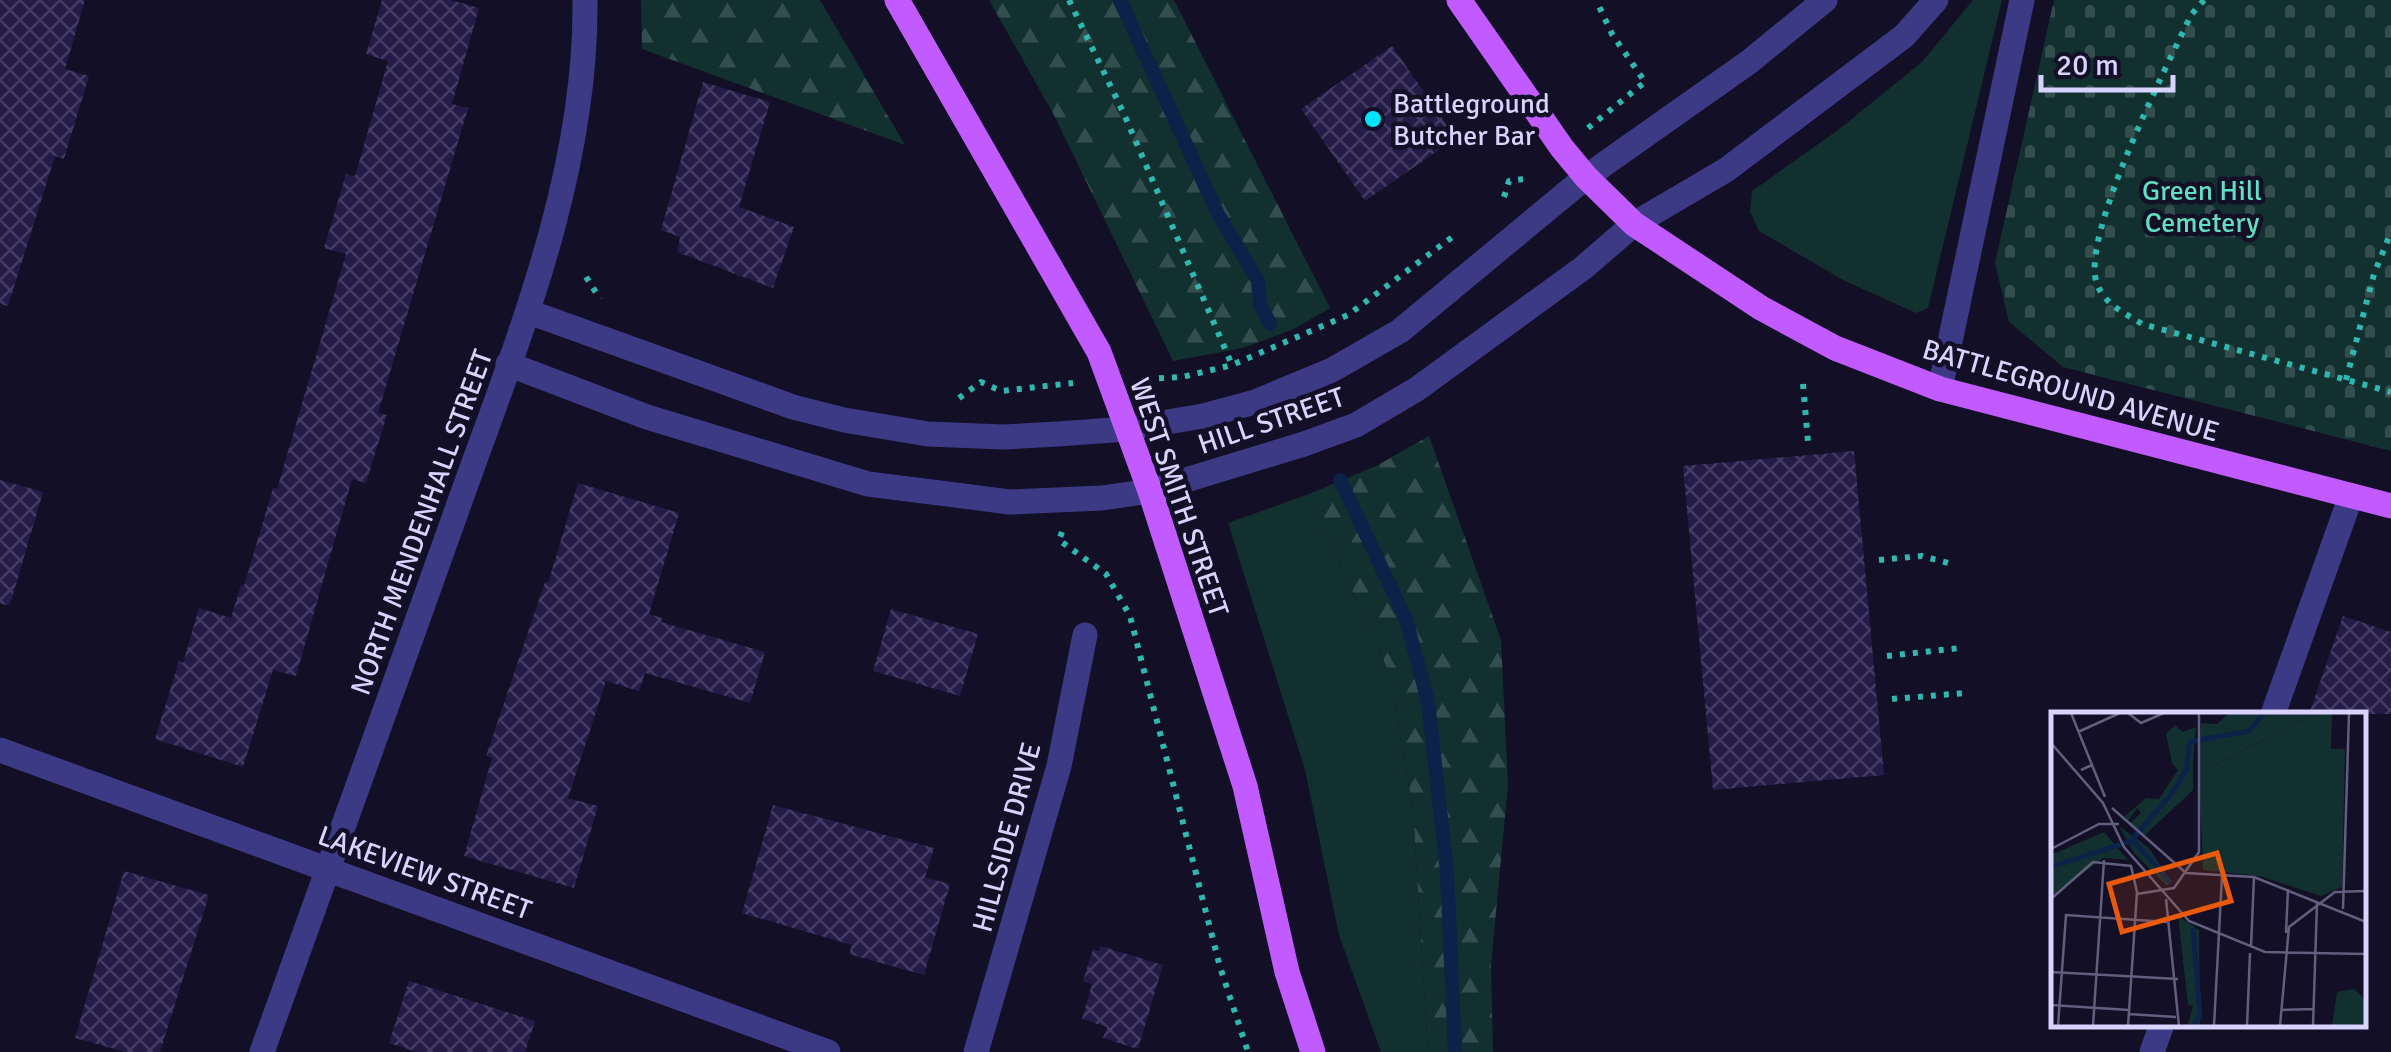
<svg xmlns="http://www.w3.org/2000/svg" width="2391" height="1052" font-family="Signika,sans-serif">
<style>
.grass{fill:#12302f}
.forest{fill:url(#forest-firs)}
.cemetery{fill:url(#cemetery-stones)}
.lines{fill:none;stroke-linecap:round;stroke-linejoin:round}
.stream{stroke:#0c2248;stroke-width:14}
.building{fill:url(#building-cross-hatch)}
.path{stroke:#2fb8b0;stroke-width:6;stroke-dasharray:5 8;stroke-linecap:butt}
.minor{stroke:#3d3a85;stroke-width:25}
.major{stroke:#c25bff;stroke-width:25}
.poi-dot{fill:#00e5ff;stroke:#130f26;stroke-width:4}
.labels{text-anchor:middle;stroke-width:9;stroke-linejoin:round;paint-order:stroke}
.poi-label{font-size:28px;fill:#d9d4ff;stroke:#130f26;text-anchor:start}
.park-label{font-size:28px;fill:#5fe0c0;stroke:#130f26}
.street-label{font-size:28px;fill:#d9d4ff;stroke:#130f26}
.inset-river{fill:none;stroke:#0c2248;stroke-width:5}
.inset-road{fill:none;stroke:#625e7d;stroke-width:2.5}
.view{fill:#e8590c;fill-opacity:0.15;stroke:#e8590c;stroke-width:5}
.inset-edge{fill:none;stroke:#d9d4ff;stroke-width:5}
</style>
<defs>
<pattern id="forest-firs" width="22" height="20" patternUnits="userSpaceOnUse" patternTransform="scale(2.5)"><rect width="22" height="20" fill="#12302f"/><path d="M5 1l3.5 6h-7zM16 11l3.5 6h-7z" fill="#344d4e"/></pattern>
<pattern id="cemetery-stones" width="16" height="16" patternUnits="userSpaceOnUse" patternTransform="scale(2.5)"><rect width="16" height="16" fill="#12302f"/><path d="M2 7V4a2 2 0 0 1 4 0v3zM10 15v-3a2 2 0 0 1 4 0v3z" fill="#344d4e"/></pattern>
<pattern id="building-cross-hatch" width="8" height="8" patternUnits="userSpaceOnUse" patternTransform="scale(2.5)"><rect width="8" height="8" fill="#241b47"/><path d="M0 0l8 8M0 8l8-8" fill="none" stroke="#433b63"/></pattern>
</defs>
<rect width="100%" height="100%" fill="#130f26"/>
<!-- grass -->
<path class="grass" d="M 1973,0 L 2002,0 L 1928,308 L 1916,313 L 1845,281 L 1759,231 L 1750,212 L 1752,191 L 1838,130 L 1922,62 Z
M 1309,494 L 1391,677 L 1413,809 L 1428,1052 L 1381,1052 L 1339,935 L 1305,770 L 1228,523 Z"/>
<!-- forest -->
<path class="forest" d="M 641,0 L 820,0 L 905,145 L 642,49 Z
M 989,0 L 1174,0 L 1330,308 L 1294,329 L 1243,348 L 1173,361 L 1055,117 Z
M 1429,436 L 1501,640 L 1508,785 L 1491,965 L 1493,1052 L 1428,1052 L 1413,809 L 1391,677 L 1309,494 L 1376,466 Z"/>
<!-- cemetery -->
<path class="cemetery" d="M 2054,0 L 2391,0 L 2391,451 L 2063,367 L 2009,322 L 1995,263 Z"/>
<g class="lines">
<!-- stream -->
<path class="stream" d="M 1120,0 L 1218,214 L 1258,281 L 1260,304 L 1270,324
M 1340,480 L 1406,619 L 1428,702 L 1447,872 L 1455,1052"/>
</g>
<!-- building -->
<path class="building" d="M 0,0 L 85,0 L 65,69 L 89,76 L 64,159 L 55,156 L 8,306 L 0,304 Z
M 382,0 L 451,0 L 479,8 L 452,104 L 468,108 L 378,413 L 387,415 L 366,483 L 352,479 L 296,676 L 273,670 L 243,767 L 155,739 L 179,661 L 183,663 L 199,608 L 231,618 L 241,585 L 244,586 L 273,488 L 277,489 L 346,254 L 324,248 L 346,174 L 355,176 L 388,61 L 366,54 Z
M 1392,46 L 1456,138 L 1365,201 L 1301,109 Z
M 703,82 L 770,102 L 739,207 L 794,227 L 773,288 L 677,252 L 680,237 L 661,230 Z
M 1854,451 L 1884,775 L 1713,790 L 1683,466 Z
M 0,480 L 43,492 L 10,605 L 0,604 Z
M 578,483 L 679,513 L 649,614 L 662,618 L 661,622 L 765,652 L 750,703 L 645,673 L 639,691 L 606,681 L 568,798 L 598,806 L 574,888 L 464,856 L 492,758 L 486,756 L 545,582 L 548,583 Z
M 891,609 L 978,634 L 960,696 L 873,671 Z
M 2343,616 L 2391,632 L 2391,714 L 2309,714 Z
M 773,805 L 934,848 L 925,877 L 950,884 L 924,975 L 849,954 L 852,945 L 742,913 Z
M 124,871 L 209,895 L 160,1052 L 126,1052 L 75,1038 Z
M 1100,946 L 1163,965 L 1138,1049 L 1103,1038 L 1107,1027 L 1082,1019 L 1092,984 L 1083,981 L 1093,949 L 1099,951 Z
M 409,981 L 535,1021 L 525,1052 L 416,1052 L 389,1043 Z"/>
<g class="lines">
<!-- path -->
<path class="path" d="M 1069,0 L 1124,114 L 1232,365
M 2204,0 L 2191,15 C 2168,64 2079,238 2097,284 C 2105,305 2125,313 2142,324 L 2391,392
M 1588,128 L 1645,82 L 1612,34 L 1596,0
M 1504,197 L 1509,181 L 1523,179
M 586,277 L 600,299
M 1146,379 L 1182,377 L 1232,365 L 1348,315 L 1455,235
M 2346,380 L 2374,274 L 2391,232
M 1803,384 L 1808,442
M 959,398 L 981,382 L 1001,391 L 1073,383
M 1062,532 L 1059,540 L 1106,574 L 1130,616 L 1220,967 L 1248,1052
M 1879,560 L 1922,556 L 1952,564
M 1887,656 L 1960,648
M 1892,699 L 1965,693"/>
<!-- minor -->
<path class="minor" d="M 529,312 L 793,407 L 844,420 L 928,434 L 1004,437 L 1058,434 L 1126,429 L 1203,416 L 1255,402 L 1332,370 L 1400,331 L 1586,177 L 1749,62 L 1825,0
M 508,364 L 647,417 L 868,484 L 1010,502 L 1102,498 L 1150,491 L 1304,444 L 1356,425 L 1417,389 L 1583,268 L 1634,224 L 1726,170 L 1904,36 L 1936,0
M 1940,389 L 2022,0
M 2273,714 L 2351,496
M 0,750 L 828,1052
M 262,1052 C 327,874 390,696 454,518 C 513,351 587,180 585,0
M 976,1052 L 1059,766 L 1085,635
M 2152,1052 L 2162,1024"/>
<!-- major -->
<path class="major" d="M 897,0 L 1099,352 L 1150,491 L 1245,786 L 1287,972 L 1313,1052
M 1459,0 L 1562,148 L 1586,177 L 1634,224 L 1761,308 L 1835,348 L 1940,389 L 2391,506"/>
</g>
<!-- markers -->
<circle class="poi-dot" cx="1373" cy="119" r="10"/>
<g class="labels">
<!-- poi labels -->
<g class="poi-label">
<text x="1393" y="113">Battleground<tspan x="1393" dy="32">Butcher Bar</tspan></text>
</g>
<!-- park labels -->
<g class="park-label">
<text x="2202" y="200">Green Hill<tspan x="2202" dy="32">Cemetery</tspan></text>
</g>
<!-- street labels -->
<g class="street-label">
<text transform="translate(2071 390) rotate(16)" y="10">BATTLEGROUND AVENUE</text>
<text transform="translate(1271 420) rotate(-19)" y="10">HILL STREET</text>
<text transform="translate(1180 497) rotate(71)" y="10">WEST SMITH STREET</text>
<text transform="translate(421 522) rotate(-70)" y="10">NORTH MENDENHALL STREET</text>
<text transform="translate(1006 837) rotate(-75)" y="10">HILLSIDE DRIVE</text>
<text transform="translate(425 872) rotate(20)" y="10">LAKEVIEW STREET</text>
</g>
</g>
<!-- overview -->
<g transform="translate(2051 712)">
<rect width="315" height="315" fill="#130f26"/>
<path d="M 124,13 L 132,20 L 145,15 L 142,49 L 121,51 L 115,22 ZM 303,277 L 315,288 L 315,312 L 281,314 L 286,280 Z" fill="#12302f"/>
<path d="M 132,45 L 142,49 L 142,78 L 93,124 L 78,112 L 90,101 L 86,96 L 76,110 L 74,104 L 95,86 L 108,87 L 127,58 L 121,51 ZM 68,114 L 98,136 L 121,171 L 116,174 L 83,141 ZM 127,204 L 148,218 L 149,312 L 137,313 L 142,294 L 137,293 Z" fill="#12302f"/>
<path d="M 265,1 L 281,1 L 280,37 L 294,37 L 291,175 L 270,184 L 208,164 L 152,158 L 148,61 Z" fill="#12302f"/>
<path d="M 178,1 L 265,1 L 148,61 L 150,11 L 166,12 ZM 53,120 L 77,148 L 52,146 L 0,186 L 0,143 Z" fill="#12302f"/>
<path class="inset-river" d="M 81,127 L 120,171M 0,155 L 80,129 L 122,80 L 135,58 L 139,30 L 198,19 L 213,1M 142,314 L 149,304 L 142,216"/>
<path class="inset-road" d="M 20,1 L 41,53M 77,1 L 90,11 L 113,1M 27,20 L 69,1M 0,31 L 52,91 L 73,135 L 138,209 L 214,240 L 315,242M 30,58 L 41,53 L 54,85M 61,96 L 135,161 L 203,165 L 315,210M 0,137 L 48,112 L 68,112M 86,182 L 123,176 L 148,140 L 148,1M 0,187 L 42,150 L 80,154 L 86,180 L 77,314M 115,187 L 128,314M 292,197 L 298,1M 235,221 L 237,177M 200,235 L 203,165M 0,260 L 127,267M 0,293 L 78,298M 230,298 L 263,297M 77,302 L 125,305M 7,314 L 15,203 L 116,210M 42,314 L 53,148M 163,314 L 171,164M 196,314 L 199,241M 229,314 L 238,215 L 284,180 L 315,179M 262,314 L 266,191"/>
<path class="view" d="M 166,141 L 180,189 L 71,220 L 58,172 Z"/>
<rect width="315" height="315" class="inset-edge"/>
</g>
<!-- scale -->
<path d="M2041 75v15h132v-15" fill="none" stroke="#d9d4ff" stroke-width="5"/>
<text x="2056" y="75" font-size="30" fill="#d9d4ff" stroke="#130f26" stroke-width="8" paint-order="stroke">20 m</text>
</svg>
